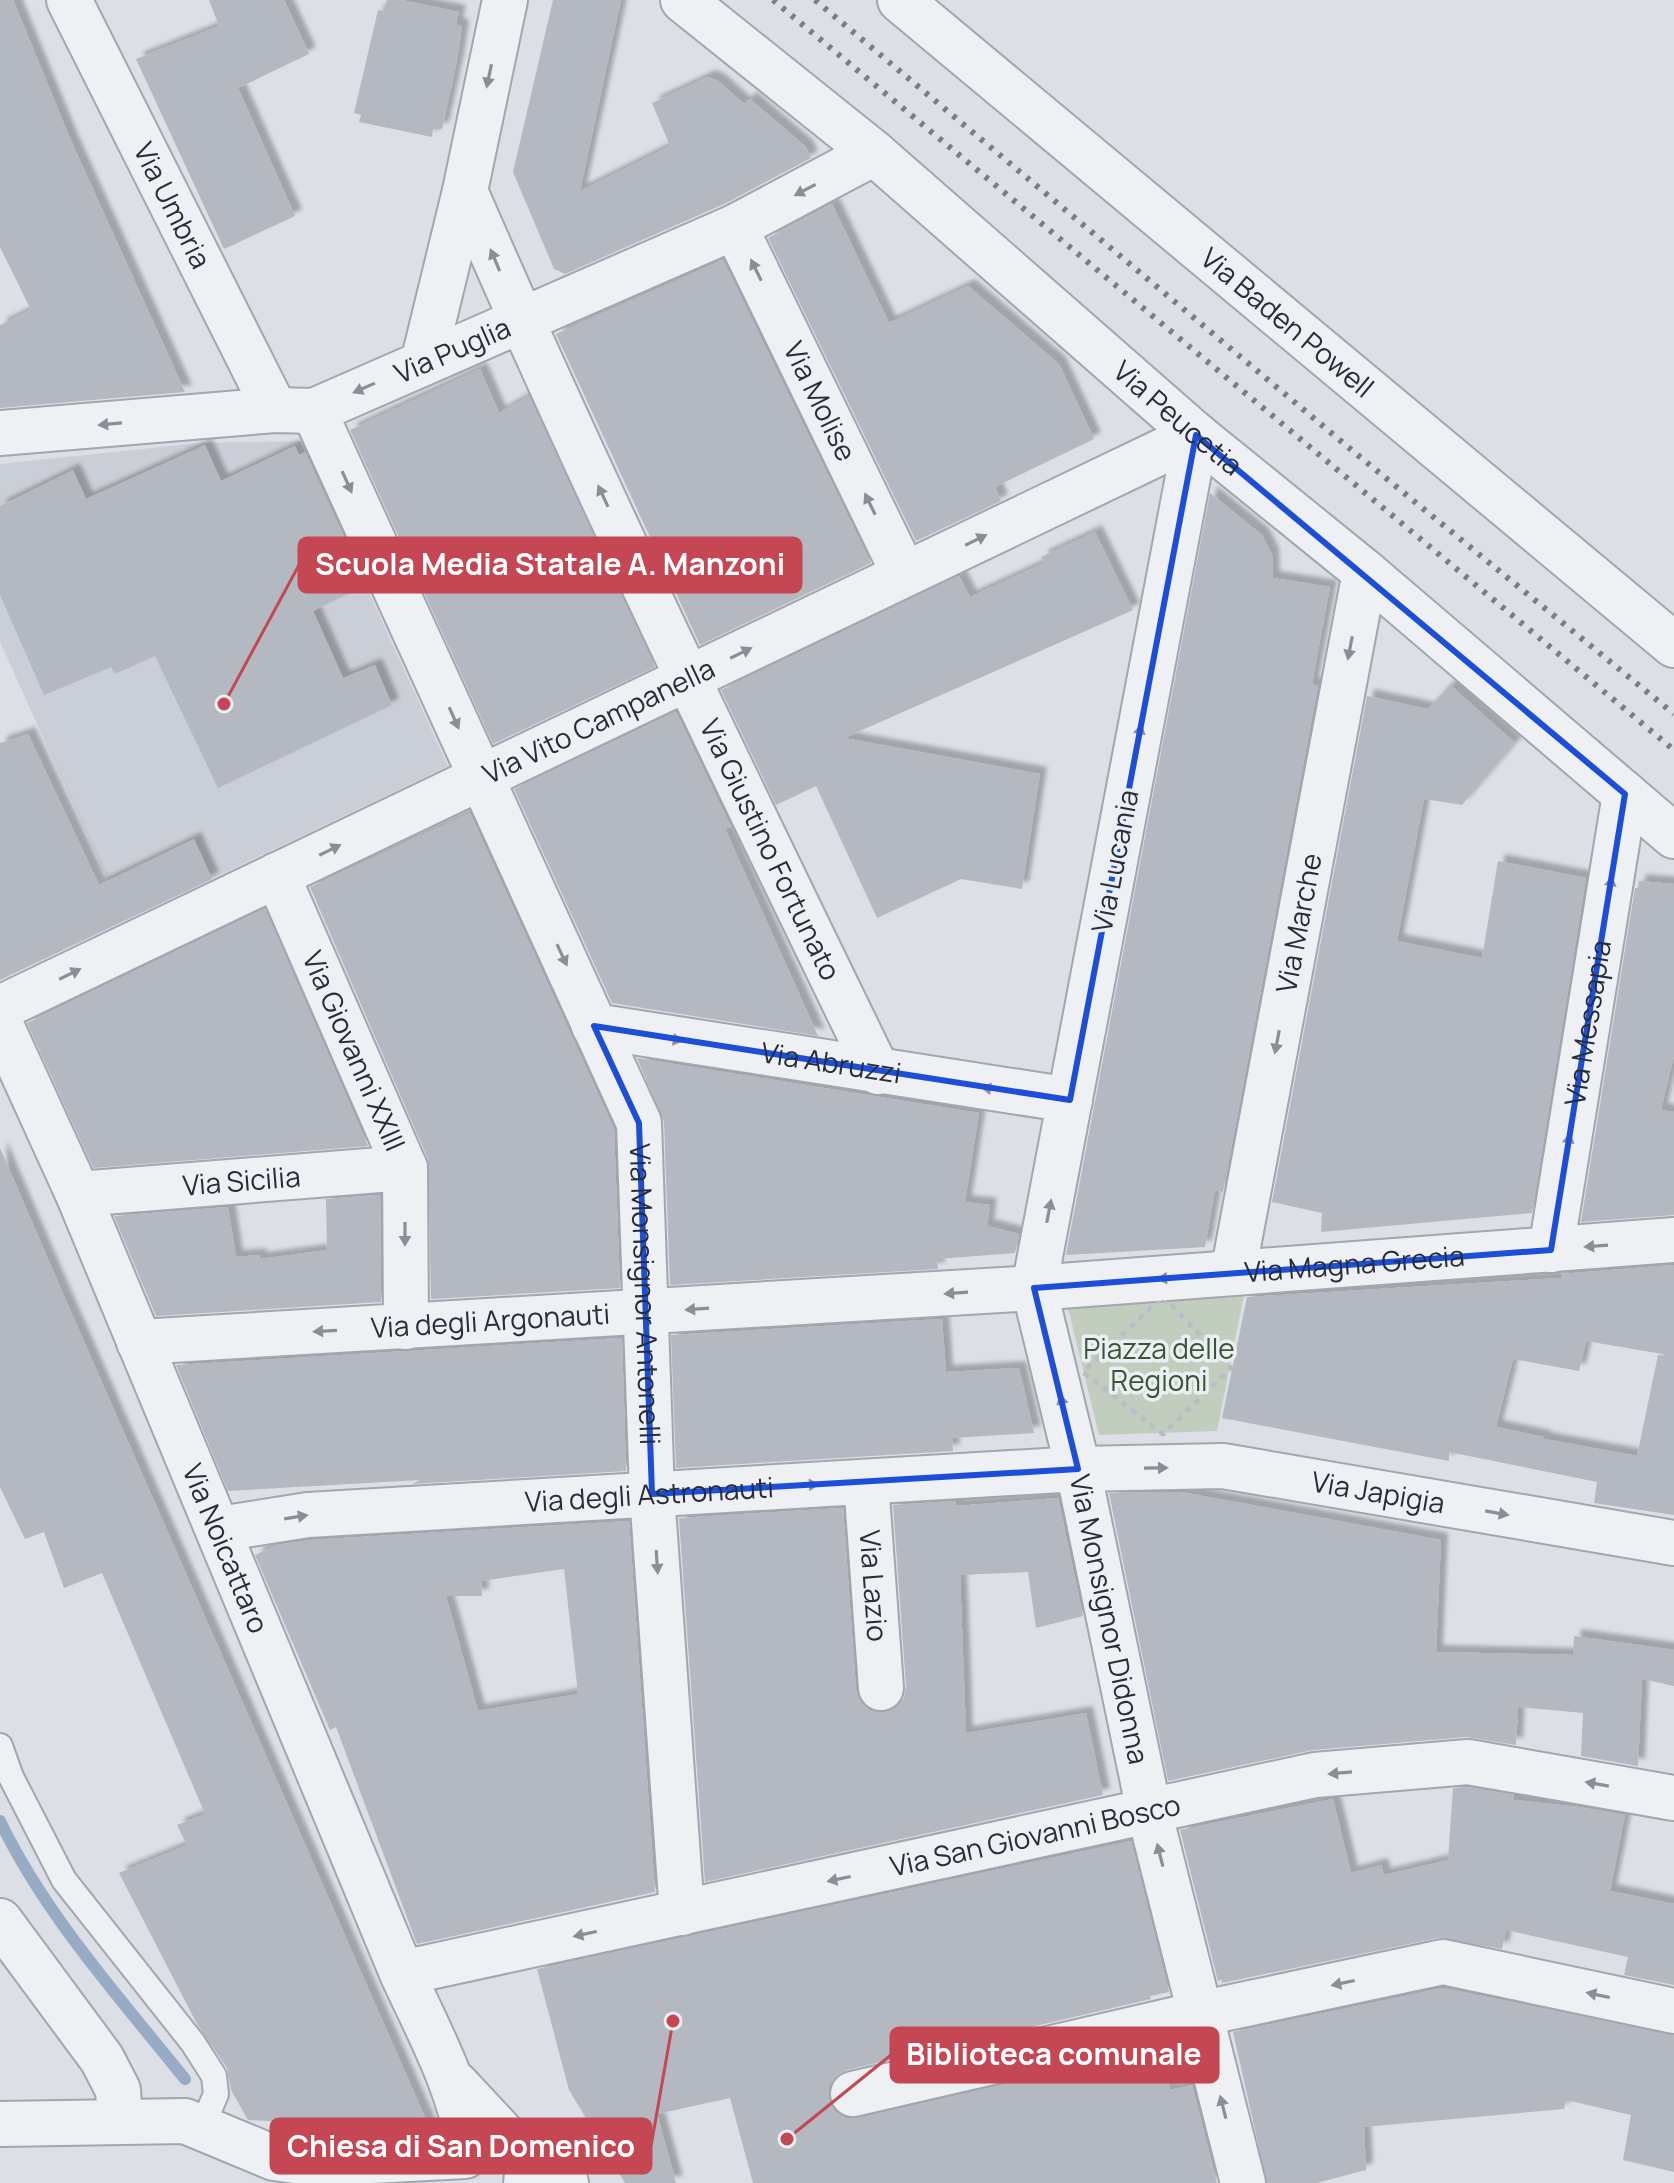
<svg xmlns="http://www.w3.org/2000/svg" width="1674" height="2183" font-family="Manrope,sans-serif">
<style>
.built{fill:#caced6}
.green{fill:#c1cebd}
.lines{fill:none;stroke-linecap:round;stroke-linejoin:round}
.stream{stroke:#98abc4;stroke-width:12}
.building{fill:#b4b8c1;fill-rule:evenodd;filter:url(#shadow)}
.service-casing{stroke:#a2a6ae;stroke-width:28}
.minor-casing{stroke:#a2a6ae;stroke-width:48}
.tertiary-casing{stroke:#a2a6ae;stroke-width:48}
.path{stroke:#babdc4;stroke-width:5;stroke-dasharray:6 6;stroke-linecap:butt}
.service{stroke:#eef0f4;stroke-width:24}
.minor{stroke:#eef0f4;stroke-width:44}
.tertiary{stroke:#eef0f4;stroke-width:44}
.rail{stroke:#767e8e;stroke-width:6;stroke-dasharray:4 8;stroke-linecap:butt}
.oneway{fill:#8a8e97}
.marked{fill:none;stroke:#1d4ed8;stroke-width:6;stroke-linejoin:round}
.labels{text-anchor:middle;stroke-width:7;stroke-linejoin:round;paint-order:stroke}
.street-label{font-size:28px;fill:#272d3a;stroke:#ebeef3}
.park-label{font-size:28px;fill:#395535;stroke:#ebeef3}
.leader{fill:none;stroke:#c44753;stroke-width:3}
.callout-dot{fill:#c44753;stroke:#ebeef3;stroke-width:3}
.callout{fill:#c44753;stroke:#c44753;stroke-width:3}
.callout-label{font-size:30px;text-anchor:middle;font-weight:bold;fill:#fff}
</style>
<defs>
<filter id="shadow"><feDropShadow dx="7" dy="-7" stdDeviation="2" flood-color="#0004"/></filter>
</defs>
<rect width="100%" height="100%" fill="#dcdfe5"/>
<!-- built -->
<path class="built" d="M 300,441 L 448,766 L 126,920 L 0,642 L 0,464 L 199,443 Z"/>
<!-- green -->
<path class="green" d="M 1245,1290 L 1217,1431 L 1099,1435 L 1067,1304 Z"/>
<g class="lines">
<!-- stream -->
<path class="stream" d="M 0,1821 C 46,1916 119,1997 185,2079"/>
</g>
<!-- building -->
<path class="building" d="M 0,0 L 13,0 L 71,141 L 185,392 L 0,408 L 0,325 L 31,310 L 0,247 Z
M 209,0 L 284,0 L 309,54 L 238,88 L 295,216 L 224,249 L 136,59 L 219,26 Z
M 387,0 L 401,0 L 459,12 L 456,24 L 462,27 L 457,61 L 442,129 L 433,129 L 432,137 L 359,122 L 361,115 L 354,113 L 378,10 L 384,11 Z
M 553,0 L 621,0 L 580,191 L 670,146 L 652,103 L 708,77 L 717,80 L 744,104 L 750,99 L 806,147 L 811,158 L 724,204 L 565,274 L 554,269 L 513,172 Z
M 832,204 L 889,323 L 968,286 L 1059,364 L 1094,439 L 995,487 L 1001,501 L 916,541 L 768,238 Z
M 723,260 L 871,563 L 700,645 L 556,334 Z
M 480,369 L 499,413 L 529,396 L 655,667 L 493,744 L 350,430 Z
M 205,445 L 221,481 L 295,446 L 299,455 L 305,452 L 366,585 L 313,611 L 343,678 L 375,665 L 392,705 L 218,788 L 155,656 L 115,674 L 111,667 L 44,695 L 0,595 L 0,506 L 73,470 L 86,499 Z
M 1210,493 L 1262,535 L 1272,555 L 1273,578 L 1330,587 L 1312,684 L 1318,686 L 1223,1192 L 1215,1190 L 1205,1247 L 1066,1255 Z
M 1095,532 L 1133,610 L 844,738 L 1040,774 L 1022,889 L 961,879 L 877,918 L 816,786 L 776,805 L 721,690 L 959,576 L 970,597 L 1044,563 L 1041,557 Z
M 1450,685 L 1515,743 L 1462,805 L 1424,799 L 1397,941 L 1482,958 L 1498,861 L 1586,878 L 1532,1213 L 1321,1232 L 1322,1213 L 1272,1202 L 1367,696 L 1428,709 Z
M 676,712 L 731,827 L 725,829 L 818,1036 L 612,1003 L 514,789 Z
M 28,734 L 99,885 L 194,839 L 212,879 L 0,980 L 0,743 Z
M 470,813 L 614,1129 L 620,1288 L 431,1299 L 428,1159 L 310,887 Z
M 1639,881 L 1674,884 L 1674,1055 L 1661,1110 L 1674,1112 L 1674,1215 L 1581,1222 L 1635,888 L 1638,888 Z
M 265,909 L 368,1146 L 93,1168 L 27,1023 Z
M 637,1058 L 979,1113 L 965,1202 L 990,1205 L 987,1226 L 1019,1234 L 1015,1253 L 937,1259 L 938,1269 L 670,1285 L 664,1122 Z
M 0,1148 L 63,1294 L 430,2129 L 248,2120 L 231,2090 L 227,2068 L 197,2024 L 119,1873 L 187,1845 L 177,1825 L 205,1814 L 102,1573 L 64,1588 L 44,1532 L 25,1539 L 0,1487 Z
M 380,1195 L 381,1302 L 156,1316 L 114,1216 L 228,1207 L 236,1257 L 259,1255 L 260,1259 L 327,1250 L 326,1199 Z
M 1674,1265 L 1674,1356 L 1586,1341 L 1579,1371 L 1513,1359 L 1496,1427 L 1544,1437 L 1544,1439 L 1637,1456 L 1658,1355 L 1674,1356 L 1674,1515 L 1594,1503 L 1597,1482 L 1449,1452 L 1449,1461 L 1222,1418 L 1247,1297 L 1561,1278 L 1561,1274 Z
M 942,1319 L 946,1372 L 1019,1368 L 1034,1433 L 952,1438 L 953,1451 L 676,1468 L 671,1335 Z
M 622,1338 L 626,1471 L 412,1484 L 420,1480 L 228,1491 L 176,1365 Z
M 1181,1492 L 1441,1540 L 1436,1652 L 1573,1655 L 1574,1636 L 1674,1650 L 1674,1686 L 1642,1679 L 1638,1766 L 1581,1756 L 1583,1713 L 1518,1707 L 1516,1745 L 1466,1737 L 1313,1750 L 1168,1781 L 1109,1493 Z
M 1058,1498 L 1083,1616 L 1036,1628 L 1028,1572 L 960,1575 L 966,1733 L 1086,1713 L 1103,1795 L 705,1882 L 679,1518 L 843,1508 L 856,1690 L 861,1703 L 869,1710 L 882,1713 L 896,1708 L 904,1698 L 906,1686 L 893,1505 L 956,1501 L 956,1506 Z
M 629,1521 L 655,1892 L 417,1944 L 336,1727 L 330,1730 L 255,1555 L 277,1545 L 311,1540 ZM 564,1569 L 578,1694 L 478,1711 L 446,1596 L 482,1596 L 481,1581 Z
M 1467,1787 L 1514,1795 L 1514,1800 L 1579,1807 L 1625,1815 L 1610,1891 L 1674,1904 L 1674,1985 L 1624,1975 L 1628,1957 L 1506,1930 L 1502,1949 L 1438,1938 L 1222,1983 L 1222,1980 L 1218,1981 L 1180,1830 L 1333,1799 L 1351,1873 L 1381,1865 L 1384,1875 L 1448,1860 L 1453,1788 Z
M 1131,1841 L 1169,1992 L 1150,1996 L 1151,1999 L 847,2070 L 837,2075 L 829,2086 L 829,2100 L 835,2112 L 845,2118 L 859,2118 L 1161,2048 L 1170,2090 L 1192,2085 L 1217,2183 L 753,2183 L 730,2098 L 657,2114 L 676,2183 L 625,2183 L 569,2090 L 537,1969 Z
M 1443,1988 L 1674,2035 L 1674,2172 L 1623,2160 L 1631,2115 L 1566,2100 L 1564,2109 L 1364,2127 L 1366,2170 L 1317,2183 L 1267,2183 L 1233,2032 Z"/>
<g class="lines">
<defs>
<path id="service" d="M 0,1746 L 11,1777 L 64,1880 L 193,2043 L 214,2076 L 216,2094 L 202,2127"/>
<g id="minor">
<path id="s1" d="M 69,0 L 275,410"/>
<path id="s2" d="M 683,0 L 874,153 L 1196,435 L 1365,572 L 1674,836"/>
<path id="s3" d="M 900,0 L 1674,645"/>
<path id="s4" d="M 465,191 C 594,489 736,780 878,1072"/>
<path id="s5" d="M 735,227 L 904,574"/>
<path d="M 423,363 L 465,191 L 505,0"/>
<path id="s6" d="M 314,411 L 639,1123 L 652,1494 L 682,1913"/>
<path id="s7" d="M 0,433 L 275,410 L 314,411 L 735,227 L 874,153"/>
<path id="s8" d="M 1196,435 L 1034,1288 L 1078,1469 L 1149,1811 L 1243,2183"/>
<path id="s9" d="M 277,875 L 405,1168 L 406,1327"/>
<path id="s10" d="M 0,1008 L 1196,435"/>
<path id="s11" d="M 594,1026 L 1070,1100"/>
<path id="s12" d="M 78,1194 L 405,1168"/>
<path id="s13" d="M 1551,1250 L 1625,794"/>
<path id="s14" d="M 1233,1273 L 1365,572"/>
<path id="s15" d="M 139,1342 L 1034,1288 L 1674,1240"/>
<path id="s16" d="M 866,1482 L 881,1688"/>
<path id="s17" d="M 219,1529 L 308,1515 L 1078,1469 L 1223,1466 L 1674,1543"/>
<path d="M 0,1921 L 102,2059 L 118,2090 L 120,2121"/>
<path id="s18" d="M 402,1973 L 1315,1775 L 1468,1762 L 1674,1798"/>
<path d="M 853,2094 L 1199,2014 L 1443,1962 L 1674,2011"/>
</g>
<g id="tertiary">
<path id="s19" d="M 0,1023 L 78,1194 L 402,1973 C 428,2030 460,2087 469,2149"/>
<path d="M 456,2084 L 526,2159 L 528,2166 L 526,2183"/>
<path d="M 0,2124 L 185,2121 L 274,2158 L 317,2164 L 465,2156"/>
<path d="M 522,2153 L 547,2163 L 566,2183"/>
</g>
</defs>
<!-- service casing -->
<use href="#service" class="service-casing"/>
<!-- minor casing -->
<use href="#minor" class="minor-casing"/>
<!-- tertiary casing -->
<use href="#tertiary" class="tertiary-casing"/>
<!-- path -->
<path class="path" d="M 1163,1296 L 1231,1368 L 1163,1434 L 1083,1372 Z"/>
<!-- service -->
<use href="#service" class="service"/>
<!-- minor -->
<use href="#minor" class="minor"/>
<!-- tertiary -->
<use href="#tertiary" class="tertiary"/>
<!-- rail -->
<path class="rail" d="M 773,0 L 1674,750
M 815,0 L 1354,452 L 1674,714"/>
</g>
<!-- one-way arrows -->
<defs><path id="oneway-solid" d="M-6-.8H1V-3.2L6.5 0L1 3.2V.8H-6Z" transform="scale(2)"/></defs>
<g class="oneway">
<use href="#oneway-solid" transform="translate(489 76) rotate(102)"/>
<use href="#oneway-solid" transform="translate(805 190) rotate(152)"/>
<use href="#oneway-solid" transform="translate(495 260) rotate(-113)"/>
<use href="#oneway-solid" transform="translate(756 270) rotate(-116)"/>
<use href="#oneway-solid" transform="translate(364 388) rotate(156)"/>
<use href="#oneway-solid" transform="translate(110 424) rotate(175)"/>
<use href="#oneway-solid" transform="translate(347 482) rotate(66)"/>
<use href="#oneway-solid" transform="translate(603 496) rotate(-115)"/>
<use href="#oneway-solid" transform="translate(870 504) rotate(-116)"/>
<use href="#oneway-solid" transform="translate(976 540) rotate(-26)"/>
<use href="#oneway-solid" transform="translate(1350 648) rotate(101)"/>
<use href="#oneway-solid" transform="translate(741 653) rotate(-26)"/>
<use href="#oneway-solid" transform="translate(454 718) rotate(66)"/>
<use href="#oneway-solid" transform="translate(1139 736) rotate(-79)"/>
<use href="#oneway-solid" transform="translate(330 850) rotate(-26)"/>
<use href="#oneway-solid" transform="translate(1610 888) rotate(-81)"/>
<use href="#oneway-solid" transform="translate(562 955) rotate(65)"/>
<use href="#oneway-solid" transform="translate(70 974) rotate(-26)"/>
<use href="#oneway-solid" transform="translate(671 1039) rotate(9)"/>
<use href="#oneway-solid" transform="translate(1277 1042) rotate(101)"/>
<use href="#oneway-solid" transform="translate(993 1089) rotate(-172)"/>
<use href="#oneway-solid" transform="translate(1568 1145) rotate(-81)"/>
<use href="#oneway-solid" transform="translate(1049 1211) rotate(-79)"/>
<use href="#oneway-solid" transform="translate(405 1234) rotate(90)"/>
<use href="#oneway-solid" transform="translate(1596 1246) rotate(176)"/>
<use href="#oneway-solid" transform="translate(1169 1278) rotate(176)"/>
<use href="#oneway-solid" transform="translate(956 1293) rotate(176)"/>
<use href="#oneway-solid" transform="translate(697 1309) rotate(176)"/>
<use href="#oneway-solid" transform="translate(325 1331) rotate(177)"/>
<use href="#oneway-solid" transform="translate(1063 1406) rotate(-104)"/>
<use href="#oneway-solid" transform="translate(1156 1468) rotate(-1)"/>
<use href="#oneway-solid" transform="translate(807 1485) rotate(-3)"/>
<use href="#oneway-solid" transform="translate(1497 1513) rotate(10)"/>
<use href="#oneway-solid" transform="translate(296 1517) rotate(-9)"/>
<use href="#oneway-solid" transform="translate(657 1562) rotate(86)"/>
<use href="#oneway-solid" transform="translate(1340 1773) rotate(175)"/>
<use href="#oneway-solid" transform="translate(1597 1784) rotate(-170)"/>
<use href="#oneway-solid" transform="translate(1160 1855) rotate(-104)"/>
<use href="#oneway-solid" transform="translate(839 1879) rotate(168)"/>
<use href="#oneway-solid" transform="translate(585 1934) rotate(168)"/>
<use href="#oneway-solid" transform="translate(1343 1983) rotate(168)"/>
<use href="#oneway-solid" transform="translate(1598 1995) rotate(-168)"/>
<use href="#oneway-solid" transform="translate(1223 2107) rotate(-104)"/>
</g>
<!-- marked area -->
<path class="marked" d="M 1196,435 L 1625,794 L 1551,1250 L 1034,1288 L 1078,1469 L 652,1494 L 639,1123 L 594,1026 L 1070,1100 Z"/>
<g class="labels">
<!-- street labels -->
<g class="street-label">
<text dy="10" stroke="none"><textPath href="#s1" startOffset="230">Via Umbria</textPath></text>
<text dy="10" stroke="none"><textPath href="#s3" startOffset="504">Via Baden Powell</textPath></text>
<text dy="10" stroke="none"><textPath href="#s7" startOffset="466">Via Puglia</textPath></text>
<text dy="10" stroke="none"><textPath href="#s5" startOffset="194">Via Molise</textPath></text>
<text dy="10" stroke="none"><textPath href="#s2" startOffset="648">Via Peucetia</textPath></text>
<text dy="10" stroke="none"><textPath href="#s10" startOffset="664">Via Vito Campanella</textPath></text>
<text dy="10" stroke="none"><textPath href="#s4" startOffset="726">Via Giustino Fortunato</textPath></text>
<text transform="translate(1115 861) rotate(-79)" y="10">Via Lucania</text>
<text dy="10" stroke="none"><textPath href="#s14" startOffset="356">Via Marche</textPath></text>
<text dy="10" stroke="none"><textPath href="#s13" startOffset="230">Via Messapia</textPath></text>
<text dy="10" stroke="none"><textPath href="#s9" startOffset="192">Via Giovanni XXIII</textPath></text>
<text dy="10" stroke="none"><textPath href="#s11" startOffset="240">Via Abruzzi</textPath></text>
<text dy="10" stroke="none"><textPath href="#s12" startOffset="164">Via Sicilia</textPath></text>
<text dy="10" stroke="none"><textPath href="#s15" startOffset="1218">Via Magna Grecia</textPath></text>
<text dy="10" stroke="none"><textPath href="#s6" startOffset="954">Via Monsignor Antonelli</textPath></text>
<text dy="10" stroke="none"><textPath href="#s15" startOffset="352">Via degli Argonauti</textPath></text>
<text dy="10" stroke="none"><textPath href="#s17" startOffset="1164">Via Japigia</textPath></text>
<text dy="10" stroke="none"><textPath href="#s17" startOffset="432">Via degli Astronauti</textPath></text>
<text dy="10" stroke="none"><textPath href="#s19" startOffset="572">Via Noicattaro</textPath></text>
<text dy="10" stroke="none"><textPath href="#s16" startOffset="104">Via Lazio</textPath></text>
<text dy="10" stroke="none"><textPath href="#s8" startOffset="1208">Via Monsignor Didonna</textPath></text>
<text dy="10" stroke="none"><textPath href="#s18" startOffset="648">Via San Giovanni Bosco</textPath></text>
</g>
<!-- park labels -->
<g class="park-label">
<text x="1159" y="1359">Piazza delle<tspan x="1159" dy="32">Regioni</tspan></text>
</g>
</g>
<!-- callouts -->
<path class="leader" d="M224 704L299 565M787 2139L891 2055M673 2021L651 2146"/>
<g class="callout-dot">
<circle cx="224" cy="704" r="8"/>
<circle cx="787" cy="2139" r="8"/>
<circle cx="673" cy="2021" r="8"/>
</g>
<g class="callout">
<rect x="299" y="538" width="502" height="54" rx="8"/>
<rect x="891" y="2028" width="327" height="54" rx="8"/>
<rect x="271" y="2119" width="380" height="54" rx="8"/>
</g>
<g class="callout-label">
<text x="550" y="575">Scuola Media Statale A. Manzoni</text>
<text x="1054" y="2065">Biblioteca comunale</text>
<text x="461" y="2157">Chiesa di San Domenico</text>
</g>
</svg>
